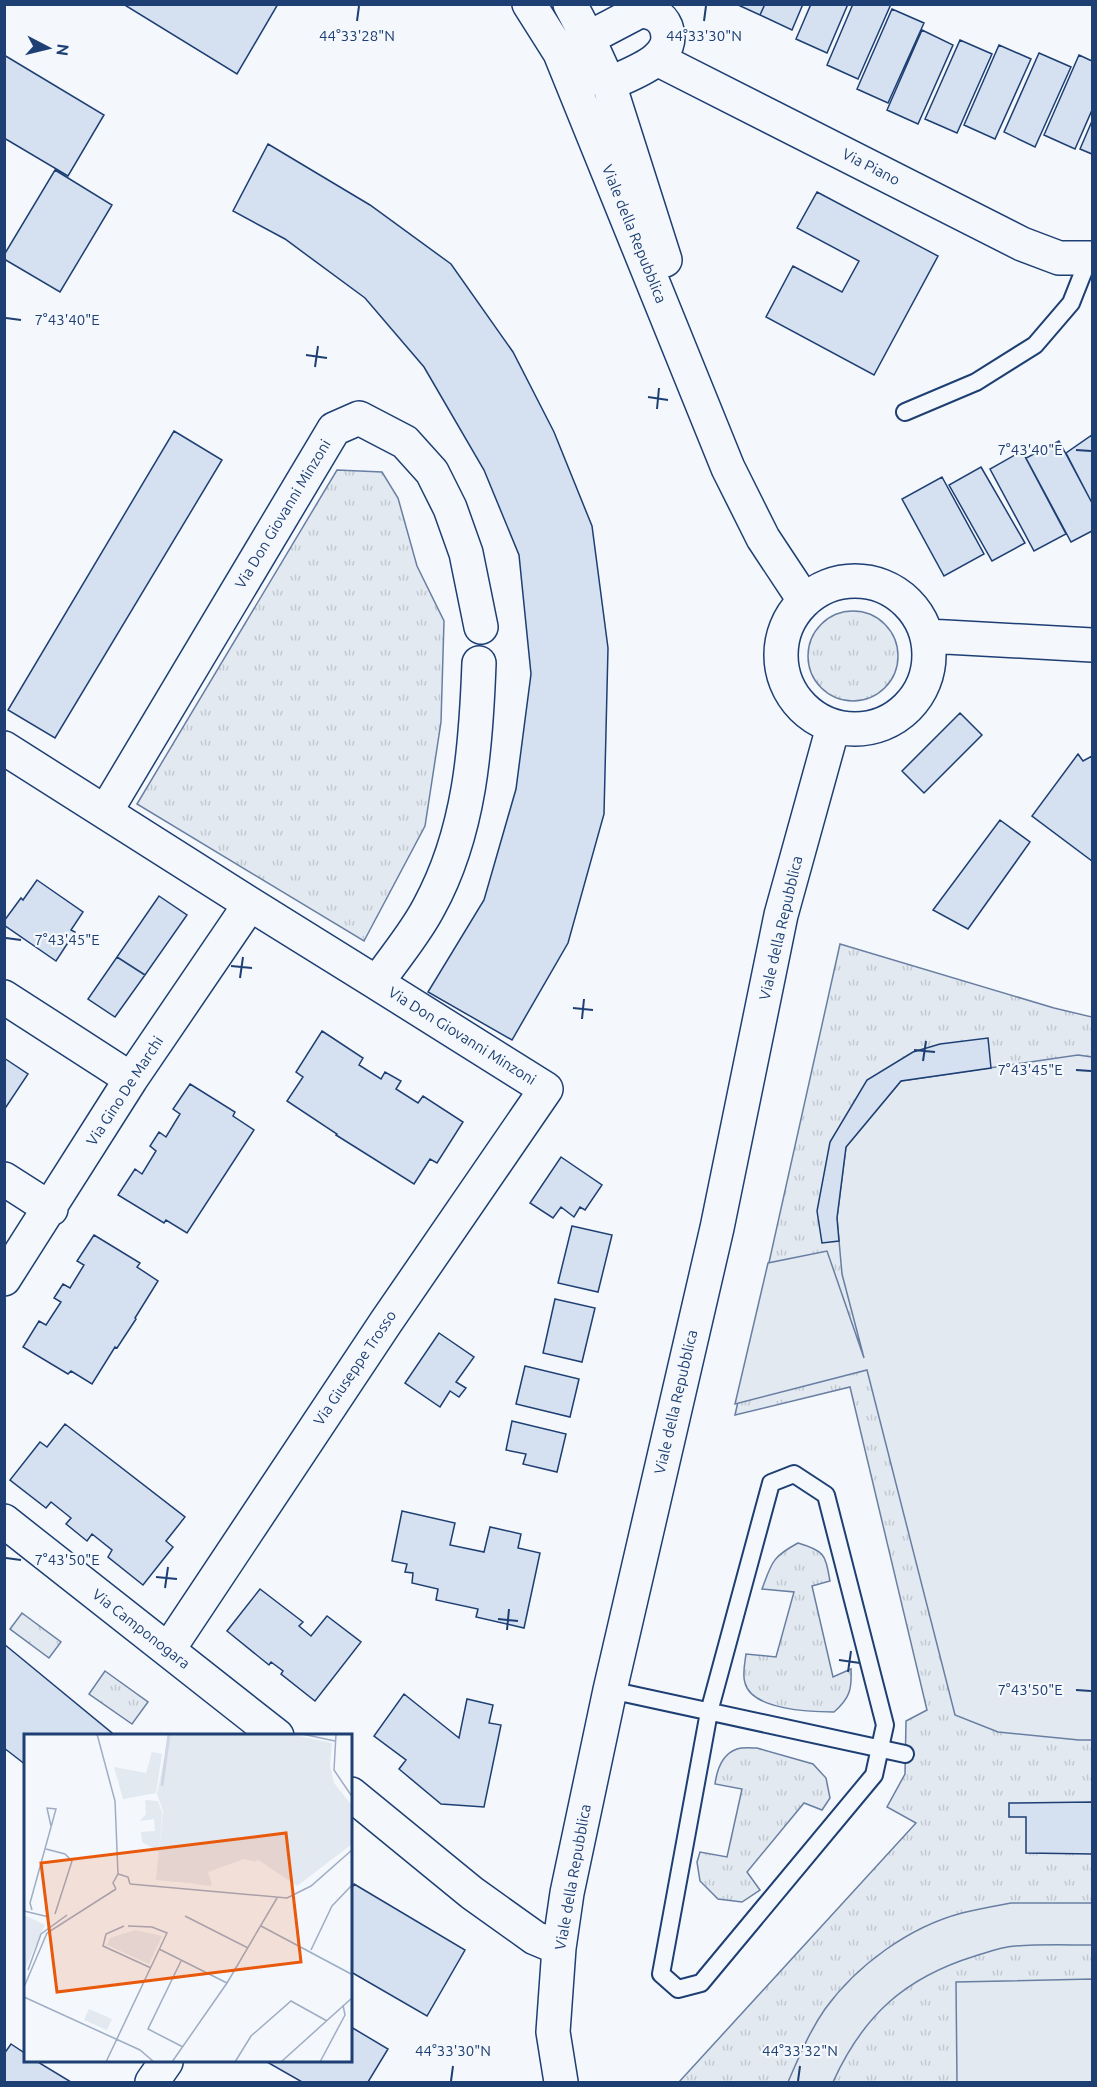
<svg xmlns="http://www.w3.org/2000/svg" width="1097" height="2087" font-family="Ubuntu,sans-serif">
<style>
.grass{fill:url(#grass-tufts);stroke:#687fa3;stroke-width:1.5}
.pitch{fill:#e3e9f0;stroke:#687fa3;stroke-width:1.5}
.building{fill:#d5e0f0;stroke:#1d3f73;stroke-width:1.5}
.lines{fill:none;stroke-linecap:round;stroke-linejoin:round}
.lane-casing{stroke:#1d3f73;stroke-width:20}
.street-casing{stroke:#1d3f73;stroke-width:36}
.lane{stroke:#f4f7fb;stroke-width:16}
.street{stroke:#f4f7fb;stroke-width:33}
.ticks{fill:none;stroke:#1d3f73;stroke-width:2}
.labels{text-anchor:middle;stroke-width:4.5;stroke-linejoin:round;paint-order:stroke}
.street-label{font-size:15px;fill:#1d3f73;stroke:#f4f7fb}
.inset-river{fill:none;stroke:#cfd7e4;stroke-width:3}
.inset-road{fill:none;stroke:#9eadc5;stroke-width:1.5}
.view{fill:#e8590c;fill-opacity:0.15;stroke:#e8590c;stroke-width:3}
.inset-edge{fill:none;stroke:#1d3f73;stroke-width:3}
.ticks-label{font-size:15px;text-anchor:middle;fill:#1d3f73;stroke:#f4f7fb;stroke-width:4.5;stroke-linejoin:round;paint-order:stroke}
</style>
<defs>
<pattern id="grass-tufts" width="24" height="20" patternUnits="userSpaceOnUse" patternTransform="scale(1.5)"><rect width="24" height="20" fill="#e3e9f0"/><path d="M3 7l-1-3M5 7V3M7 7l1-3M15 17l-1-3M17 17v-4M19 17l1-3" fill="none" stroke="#c2c9d1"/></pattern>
</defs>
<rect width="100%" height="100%" fill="#f4f7fb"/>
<!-- grass -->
<path class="grass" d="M 337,470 L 382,472 L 398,498 L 417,566 L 444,621 L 441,722 L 425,826 L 364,941 L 137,804 Z
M808 656a45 45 0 1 1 90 0a45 45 0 1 1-90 0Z
M 840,944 L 1054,1008 L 1092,1017 L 1092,2082 L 679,2082 L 916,1823 L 887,1807 L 905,1774 L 906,1721 L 927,1710 L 850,1387 L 735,1415 Z
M 798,1543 C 825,1551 825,1554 830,1581 L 812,1586 L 833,1677 L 851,1669 C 852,1689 850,1698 834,1712 C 811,1712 752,1710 745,1683 C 742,1675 745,1662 746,1654 L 776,1657 L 794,1592 L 762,1589 C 772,1562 772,1557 798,1543 Z
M 22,1613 L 61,1642 L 49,1658 L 10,1629 Z
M 105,1671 L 148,1702 L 132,1724 L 89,1694 Z
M 757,1748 L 813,1764 L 826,1778 L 830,1798 L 822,1810 L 804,1803 L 747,1872 L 760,1890 L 742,1902 L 718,1899 L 700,1881 L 697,1862 L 700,1852 L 727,1857 L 742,1789 L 715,1784 C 717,1769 722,1754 737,1749 C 743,1747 752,1748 757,1748 Z"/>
<!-- pitch -->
<path class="pitch" d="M 1078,1055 L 1092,1057 L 1092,1740 L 1079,1740 L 998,1732 L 955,1715 L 867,1370 L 735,1404 L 768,1263 L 827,1251 L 864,1358 L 842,1274 L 837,1218 L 846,1147 L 901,1081 Z
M 1011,1903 L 1092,1903 L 1092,1945 C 1067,1945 1040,1944 1015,1946 C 1001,1947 988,1952 975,1956 C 904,1978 863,2016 833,2082 L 788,2082 C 799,2057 809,2032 825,2009 C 857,1965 909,1927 962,1913 C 978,1909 995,1906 1011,1903 Z
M 1092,1979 L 1092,2082 L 957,2082 L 956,1982 Z"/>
<!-- building -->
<path class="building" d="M 123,4 L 278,4 L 237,74 Z
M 736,4 L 765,4 L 760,15 Z
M 765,4 L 803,4 L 792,30 L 760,15 Z
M 811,4 L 848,4 L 827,53 L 796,39 Z
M 853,4 L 891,4 L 858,79 L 827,65 Z
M 892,9 L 924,23 L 888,103 L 857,89 Z
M 922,30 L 953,45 L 918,124 L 887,110 Z
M 960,40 L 992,54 L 957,133 L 925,119 Z
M 999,45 L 1031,59 L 995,139 L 964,125 Z
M 1039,53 L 1071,67 L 1035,147 L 1004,132 Z
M 4,55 L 104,115 L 68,176 L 4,138 Z
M 1079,55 L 1092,61 L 1092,110 L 1075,149 L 1044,135 Z
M 1092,121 L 1092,154 L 1080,149 Z
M 268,144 L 370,205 L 451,264 L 513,352 L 554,432 L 592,526 L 608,648 L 604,814 L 568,943 L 512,1040 L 428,992 L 484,900 L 516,789 L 531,674 L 519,555 L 484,470 L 424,367 L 365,298 L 285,239 L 233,211 Z
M 55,170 L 112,205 L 60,292 L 4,259 L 4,255 Z
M 817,192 L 938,256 L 874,375 L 766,317 L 793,266 L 842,292 L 859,261 L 797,228 Z
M 174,431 L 222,460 L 55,738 L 8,710 Z
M 1092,435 L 1092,503 L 1066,453 Z
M 1059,441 L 1092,503 L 1092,531 L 1071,542 L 1026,458 Z
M 1022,451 L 1066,534 L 1034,551 L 990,469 Z
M 981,467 L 1025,543 L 992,561 L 949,485 Z
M 942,477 L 984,554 L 944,576 L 902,499 Z
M 960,713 L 982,735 L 924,793 L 902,771 Z
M 1078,754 L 1083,761 L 1092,756 L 1092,861 L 1032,816 Z
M 1000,820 L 1030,842 L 968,929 L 933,910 Z
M 37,880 L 83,912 L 71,930 L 75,932 L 56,961 L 4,925 L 4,921 L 21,898 L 23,900 Z
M 159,896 L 187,915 L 145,975 L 117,957 Z
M 117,957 L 145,975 L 115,1017 L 88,999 Z
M 322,1031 L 363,1058 L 359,1065 L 381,1079 L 385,1072 L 401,1081 L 396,1089 L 418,1103 L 423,1096 L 463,1122 L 437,1163 L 430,1159 L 414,1184 L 336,1135 L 337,1134 L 287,1101 L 303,1077 L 296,1072 Z
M 988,1038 L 991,1068 L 901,1081 L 846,1147 L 837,1218 L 839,1241 L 822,1243 L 817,1211 L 830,1142 L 867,1080 L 913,1052 L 940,1044 Z
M 4,1058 L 28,1074 L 4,1110 Z
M 190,1084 L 235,1112 L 233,1116 L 254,1130 L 187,1233 L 166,1220 L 164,1223 L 118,1195 L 135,1169 L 142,1174 L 156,1151 L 150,1146 L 159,1132 L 166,1137 L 180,1114 L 173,1109 Z
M 561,1157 L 602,1185 L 585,1210 L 580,1207 L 574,1217 L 561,1207 L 553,1218 L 530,1203 Z
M 572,1226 L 612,1235 L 598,1292 L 558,1283 Z
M 94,1235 L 140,1263 L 137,1267 L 158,1281 L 135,1318 L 136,1319 L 117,1348 L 115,1347 L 92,1384 L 71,1371 L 68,1374 L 23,1347 L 39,1321 L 46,1325 L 61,1302 L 54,1298 L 63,1284 L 70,1288 L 84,1265 L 77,1261 Z
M 555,1299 L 595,1308 L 582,1362 L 543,1353 Z
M 439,1333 L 474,1357 L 456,1382 L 466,1388 L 459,1397 L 450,1391 L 440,1407 L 405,1383 Z
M 525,1366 L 579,1379 L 570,1417 L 516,1404 Z
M 512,1421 L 566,1434 L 557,1472 L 523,1464 L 526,1454 L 506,1450 Z
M 65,1424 L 185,1517 L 166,1541 L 173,1547 L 143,1585 L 108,1557 L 112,1550 L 92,1534 L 87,1541 L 66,1524 L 71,1518 L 51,1502 L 46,1508 L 10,1480 L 40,1442 L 47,1447 Z
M 402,1511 L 455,1523 L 450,1545 L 484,1552 L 490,1527 L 521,1534 L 518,1548 L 540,1553 L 524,1628 L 476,1617 L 478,1609 L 436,1600 L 438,1589 L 412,1583 L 413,1573 L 405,1572 L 407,1564 L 392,1561 Z
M 260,1589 L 303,1622 L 299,1626 L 311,1636 L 327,1616 L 361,1642 L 315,1701 L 281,1674 L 283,1671 L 271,1662 L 269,1665 L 227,1631 Z
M 4,1644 L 112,1733 L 110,1736 L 26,1736 L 26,1765 L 4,1748 Z
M 404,1694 L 459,1738 L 467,1699 L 493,1705 L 489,1723 L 501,1725 L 484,1807 L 441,1804 L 399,1769 L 406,1760 L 374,1736 Z
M 1092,1802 L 1092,1854 L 1026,1853 L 1026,1817 L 1009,1817 L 1009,1803 Z
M 354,1884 L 465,1950 L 427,2016 L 351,1972 L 351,1890 Z
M 351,2027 L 388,2049 L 368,2082 L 302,2082 L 267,2062 L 351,2062 Z
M 11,2044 L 26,2054 L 26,2062 L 38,2062 L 71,2082 L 4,2082 L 4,2054 Z"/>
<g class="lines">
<defs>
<path id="lane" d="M 905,412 L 976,382 L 1035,345 L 1071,303 L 1088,260
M 794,1474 L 826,1495 L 885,1725 L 874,1775 L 701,1983 L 678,1989 L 661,1974 L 709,1712 L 771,1483 Z
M 610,1690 L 905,1754"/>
<path id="street" d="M 529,4 L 560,53 L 728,468 L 763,538 L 804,600
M 570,4 L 588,38 L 609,84 L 665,260
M 640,11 C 652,12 661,15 666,27 C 678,60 631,73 609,84 L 560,53 Z
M 659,60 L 1022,244 L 1059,258 L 1092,258
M781 655a74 74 0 1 1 148 0a74 74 0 1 1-148 0Z
M 928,636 L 1092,645
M 4,748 L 250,904 L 377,983 C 394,958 415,934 429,907 C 470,832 476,747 479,663
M 106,811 L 334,429 L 359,418 L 405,442 L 432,472 L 450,508 L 466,553 L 481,627
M 4,997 L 131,1079
M 4,1179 L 51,1209
M 4,1279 L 131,1079 L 250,904
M 4,1521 L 277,1736
M 168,1650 L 386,1322 L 546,1089 L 377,983
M 351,1794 L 472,1893 L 535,1938 L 559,1948
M 152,2082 L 166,2062
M 561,2082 L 553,2032 L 559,1948 L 567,1893 L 610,1690 L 717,1228 L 781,915 L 833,727"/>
</defs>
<!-- lane casing -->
<use href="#lane" class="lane-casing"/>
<!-- street casing -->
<use href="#street" class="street-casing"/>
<!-- lane -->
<use href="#lane" class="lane"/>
<!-- street -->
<use href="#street" class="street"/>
</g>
<!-- ticks -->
<path class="ticks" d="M 357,21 L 359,6M 704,21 L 706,6M 6,318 L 21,320M 306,355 L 327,358M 315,367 L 318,346M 648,397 L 668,400M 657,409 L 659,388M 1076,450 L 1091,451M 6,938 L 21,940M 231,966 L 252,968M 240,978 L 243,957M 573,1008 L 593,1010M 582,1019 L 584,999M 914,1050 L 935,1052M 923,1061 L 926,1041M 1076,1070 L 1091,1071M 6,1558 L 21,1560M 156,1577 L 177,1579M 165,1588 L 168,1567M 498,1619 L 518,1621M 507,1630 L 509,1609M 839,1660 L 860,1663M 848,1672 L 851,1651M 1076,1690 L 1091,1691M 451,2081 L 453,2066M 798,2081 L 800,2066"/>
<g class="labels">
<!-- street labels -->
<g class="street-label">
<text transform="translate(871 167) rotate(27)" y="5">Via Piano</text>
<text transform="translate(634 234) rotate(68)" y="5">Viale della Repubblica</text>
<text transform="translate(283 514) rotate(-59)" y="5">Via Don Giovanni Minzoni</text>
<text transform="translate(781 928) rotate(-77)" y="5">Viale della Repubblica</text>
<text transform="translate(462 1036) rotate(32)" y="5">Via Don Giovanni Minzoni</text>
<text transform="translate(125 1091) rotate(-57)" y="5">Via Gino De Marchi</text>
<text transform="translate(355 1368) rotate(-56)" y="5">Via Giuseppe Trosso</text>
<text transform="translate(676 1402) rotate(-77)" y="5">Viale della Repubblica</text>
<text transform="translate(141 1629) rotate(38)" y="5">Via Camponogara</text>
<text transform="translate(573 1877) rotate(-80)" y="5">Viale della Repubblica</text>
</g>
</g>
<!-- overview -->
<g transform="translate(24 1734)">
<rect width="328" height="328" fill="#f4f7fb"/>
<path d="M 145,0 L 266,0 L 308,9 L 306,31 L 310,49 L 328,72 L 328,110 L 273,152 L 233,125 L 232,128 L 220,125 L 184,138 L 188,151 L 132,146 L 139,77 L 133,60 ZM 0,181 L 21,191 L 0,237 ZM 111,196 L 138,202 L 125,230 L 83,211 L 86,204 ZM 65,275 L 88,285 L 83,296 L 60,286 Z" fill="#e3e9f0"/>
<path d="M 228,7 L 248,10 L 230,29 ZM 128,18 L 138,20 L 132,59 L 99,65 L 90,33 L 122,39 ZM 292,20 L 303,22 L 309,50 L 329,75 L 328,105 L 296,134 L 304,115 ZM 121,66 L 134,67 L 138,79 L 135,118 L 118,108 L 117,98 L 131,97 L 130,85 L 116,87 L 122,80 Z" fill="#e3e9f0"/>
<path d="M 156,0 L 180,0 L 171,48 L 159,45 L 162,28 L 150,26 ZM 182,15 L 195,17 L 190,41 L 177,38 ZM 268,21 L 285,33 L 293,45 L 301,106 L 291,129 L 270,136 L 256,132 L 243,118 L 231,37 L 237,36 L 237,40 L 246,31 ZM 260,30 L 266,33 L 269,44 L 241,48 L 251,117 L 287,113 L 282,115 L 287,121 L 288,113 L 295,112 L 288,125 L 276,131 L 256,126 L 246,109 L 239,51 L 246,37 ZM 172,58 L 203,70 L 219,95 L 220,121 L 181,137 L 187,152 L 170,150 L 170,141 L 155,142 L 147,137 L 141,116 L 143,69 L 151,61 Z" fill="#e3e9f0" fill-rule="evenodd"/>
<path class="inset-river" d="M 138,52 L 145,0"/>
<path class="inset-road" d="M 73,0 L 91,67 L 94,140M 278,0 L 311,7M 312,0 L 310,36 L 329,64M 22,115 L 41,120 L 48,127 L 31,180M 106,150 L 263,164 L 287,152 L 329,115M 92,155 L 89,149 L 94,140 L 104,143 L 106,150M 8,176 L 6,169 L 32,75 L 23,74 L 27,92M 0,177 L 25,183M 161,182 L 224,214M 100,192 L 82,200 L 79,212 L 127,234M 237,192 L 329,241M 135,215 L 203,249M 287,216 L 308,172 L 329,150M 157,227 L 124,295 L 159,313M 4,236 L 17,200 L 43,181M 0,253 L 23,199 L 92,155M 0,263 L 116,316 L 130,328M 82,328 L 143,199 L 128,193 L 104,192M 148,328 L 203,249 L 253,164M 211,328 L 227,302 L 267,267 L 303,287M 257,328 L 329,263M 296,328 L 321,281 L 319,271"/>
<path class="view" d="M 262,99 L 277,228 L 33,258 L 17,129 Z"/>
<rect width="328" height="328" class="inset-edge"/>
</g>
<g class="ticks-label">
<text x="357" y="41">44°33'28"N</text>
<text x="704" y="41">44°33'30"N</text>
<text x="67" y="325">7°43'40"E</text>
<text x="1030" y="455">7°43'40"E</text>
<text x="67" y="945">7°43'45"E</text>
<text x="1030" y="1075">7°43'45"E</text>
<text x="67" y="1565">7°43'50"E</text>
<text x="1030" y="1695">7°43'50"E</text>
<text x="453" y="2056">44°33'30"N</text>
<text x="800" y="2056">44°33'32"N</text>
</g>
<!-- border -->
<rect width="1097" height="2087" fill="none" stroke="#1d3f73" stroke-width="12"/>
<!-- north arrow -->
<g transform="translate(48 48) rotate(97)" stroke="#f4f7fb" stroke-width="4.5" paint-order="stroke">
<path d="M0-4.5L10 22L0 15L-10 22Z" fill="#1d3f73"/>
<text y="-9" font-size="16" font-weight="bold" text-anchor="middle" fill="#1d3f73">N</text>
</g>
</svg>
